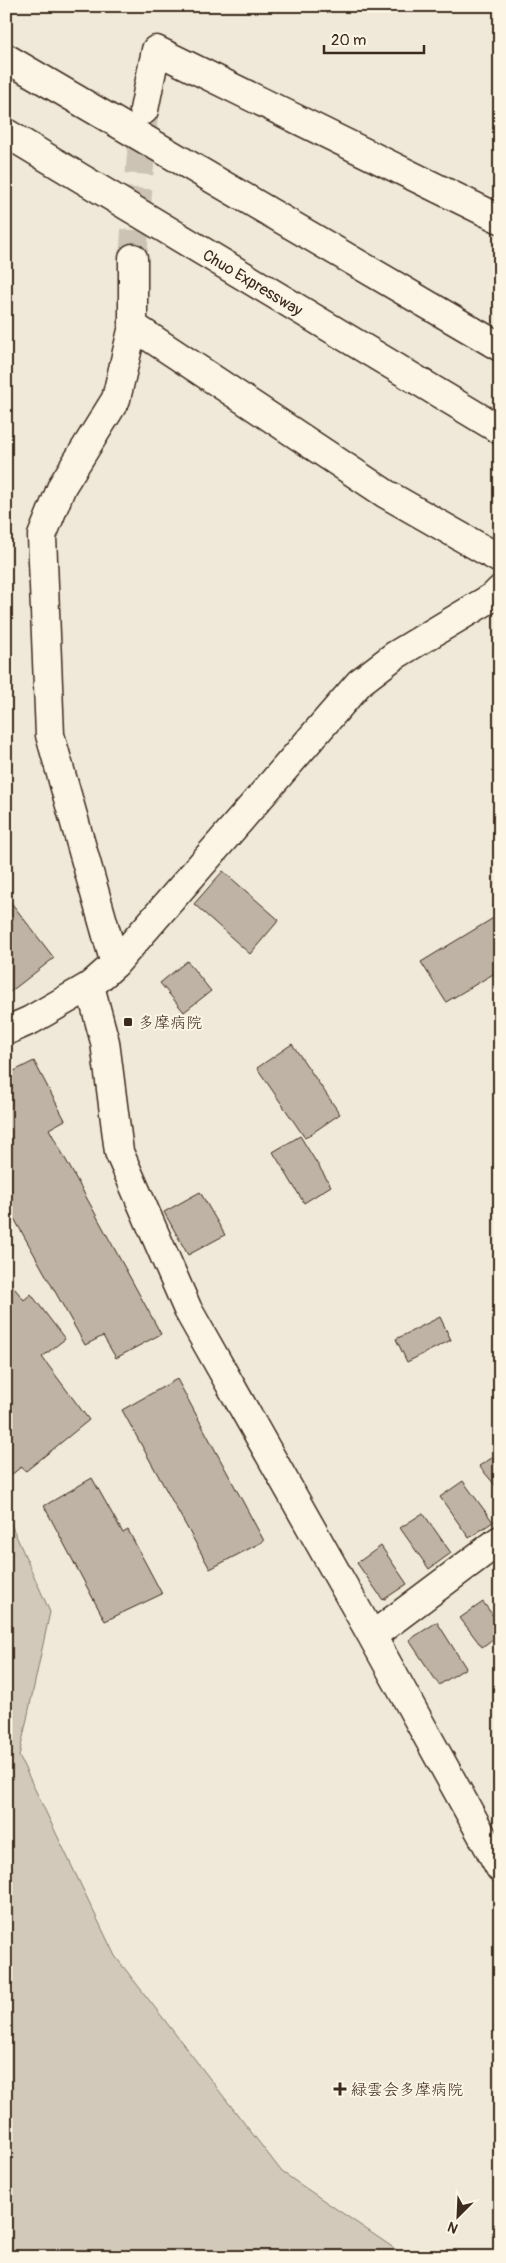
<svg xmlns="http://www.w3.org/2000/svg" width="506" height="2263" font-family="Pangolin,'Klee One',sans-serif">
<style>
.green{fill:#d2c9ba;stroke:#867a6c}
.building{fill:#beb3a4;stroke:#3b2a1e}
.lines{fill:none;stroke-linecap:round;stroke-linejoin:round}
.street-tunnel{stroke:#ccc3b4;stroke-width:28;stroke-dasharray:28 14;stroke-linecap:butt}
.street-casing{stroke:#3b2a1e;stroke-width:31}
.secondary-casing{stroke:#3b2a1e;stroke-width:31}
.highway-casing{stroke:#3b2a1e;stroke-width:31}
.street{stroke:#fcf5e5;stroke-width:28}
.secondary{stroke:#fcf5e5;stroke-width:28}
.highway{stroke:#fcf5e5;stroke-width:28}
.poi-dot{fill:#3b2a1e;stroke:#fcf5e5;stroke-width:2}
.labels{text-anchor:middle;stroke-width:4;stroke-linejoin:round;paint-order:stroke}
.street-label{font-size:16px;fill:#3b2a1e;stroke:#fcf5e5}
.poi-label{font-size:16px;fill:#3b2a1e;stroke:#fcf5e5;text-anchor:start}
</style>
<rect width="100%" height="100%" fill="#f0e9d9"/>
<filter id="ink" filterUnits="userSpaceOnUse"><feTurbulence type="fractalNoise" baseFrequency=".02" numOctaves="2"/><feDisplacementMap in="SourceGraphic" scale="10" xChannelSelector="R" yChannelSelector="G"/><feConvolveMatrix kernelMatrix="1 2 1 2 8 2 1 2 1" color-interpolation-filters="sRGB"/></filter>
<g filter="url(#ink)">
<!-- green -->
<path class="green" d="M 6,1513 L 50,1612 L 19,1756 L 115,1956 L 282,2172 L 407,2257 L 6,2257 Z"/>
<!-- building -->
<path class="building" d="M 223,871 L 279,920 L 250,954 L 194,904 Z
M 6,896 L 54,958 L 10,992 L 6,988 Z
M 500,914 L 500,970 L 446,1002 L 421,962 Z
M 187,961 L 211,991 L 184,1012 L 160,983 Z
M 292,1044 L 340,1114 L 305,1138 L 257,1068 Z
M 34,1061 L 65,1120 L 49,1129 L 161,1334 L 116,1358 L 103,1336 L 85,1345 L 6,1204 L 6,1075 Z
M 300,1136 L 331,1186 L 304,1203 L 273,1152 Z
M 200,1192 L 225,1235 L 188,1255 L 164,1212 Z
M 6,1278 L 24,1300 L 31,1294 L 65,1339 L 42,1357 L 89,1420 L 26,1471 L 21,1467 L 10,1476 L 6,1472 Z
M 440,1317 L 451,1340 L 407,1362 L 396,1339 Z
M 177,1379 L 264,1541 L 210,1569 L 122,1410 Z
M 500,1453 L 500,1491 L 479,1466 Z
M 92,1478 L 123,1533 L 128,1530 L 162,1594 L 105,1621 L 44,1506 Z
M 463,1481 L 493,1522 L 469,1538 L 440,1497 Z
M 423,1513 L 451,1553 L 429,1569 L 400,1528 Z
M 381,1546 L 407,1584 L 383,1600 L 357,1563 Z
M 483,1602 L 500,1625 L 500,1634 L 482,1647 L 460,1618 Z
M 437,1622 L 466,1668 L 439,1685 L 409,1640 Z"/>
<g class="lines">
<!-- street-tunnel -->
<path class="street-tunnel" d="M 133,258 L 144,115"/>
<defs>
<path id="street" d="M 144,110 L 156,50 L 500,219
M 133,326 L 386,494 L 500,559
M 500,590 L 494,596 L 394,656 L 360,682 L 115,964 L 90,986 L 105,1042 L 119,1152 L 188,1310 L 372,1636 L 500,1868
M 115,964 L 50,735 L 42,536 L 62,486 L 116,399 L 133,326 L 133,258
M 372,1636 L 500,1540"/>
<path id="secondary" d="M 6,1031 L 31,1020 L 90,986"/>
<path id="highway" d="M 6,58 L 500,347
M 6,133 L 500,430"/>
</defs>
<!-- street casing -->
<use href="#street" class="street-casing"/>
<!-- secondary casing -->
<use href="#secondary" class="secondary-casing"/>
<!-- highway casing -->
<use href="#highway" class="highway-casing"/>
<!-- street -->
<use href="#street" class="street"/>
<!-- secondary -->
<use href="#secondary" class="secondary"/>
<!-- highway -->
<use href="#highway" class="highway"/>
</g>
</g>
<!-- markers -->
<g class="poi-dot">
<rect x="123" y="1017" width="10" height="10" rx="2.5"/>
<path d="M337.5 2081.5h5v5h5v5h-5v5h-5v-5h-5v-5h5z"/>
</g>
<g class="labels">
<!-- street labels -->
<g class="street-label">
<text transform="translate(253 282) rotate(31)" y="6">Chuo Expressway</text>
</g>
<!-- poi labels -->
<g class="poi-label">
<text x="138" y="1028">多摩病院</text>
<text x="351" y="2095">緑雲会多摩病院</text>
</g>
</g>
<!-- margin -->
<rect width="506" height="2263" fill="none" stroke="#fcf5e5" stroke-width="25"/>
<rect x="12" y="12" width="481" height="2238" fill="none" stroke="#3b2a1e" stroke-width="2" filter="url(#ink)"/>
<!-- north arrow -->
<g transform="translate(458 2216) rotate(204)" stroke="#fcf5e5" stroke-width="4" paint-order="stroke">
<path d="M0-4L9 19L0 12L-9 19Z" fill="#3b2a1e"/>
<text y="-8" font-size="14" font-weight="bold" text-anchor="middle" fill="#3b2a1e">N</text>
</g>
<!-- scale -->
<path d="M324 45v8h100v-8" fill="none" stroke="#3b2a1e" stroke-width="2.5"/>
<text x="331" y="45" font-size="15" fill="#3b2a1e" stroke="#fcf5e5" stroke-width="4" paint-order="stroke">20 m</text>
</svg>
